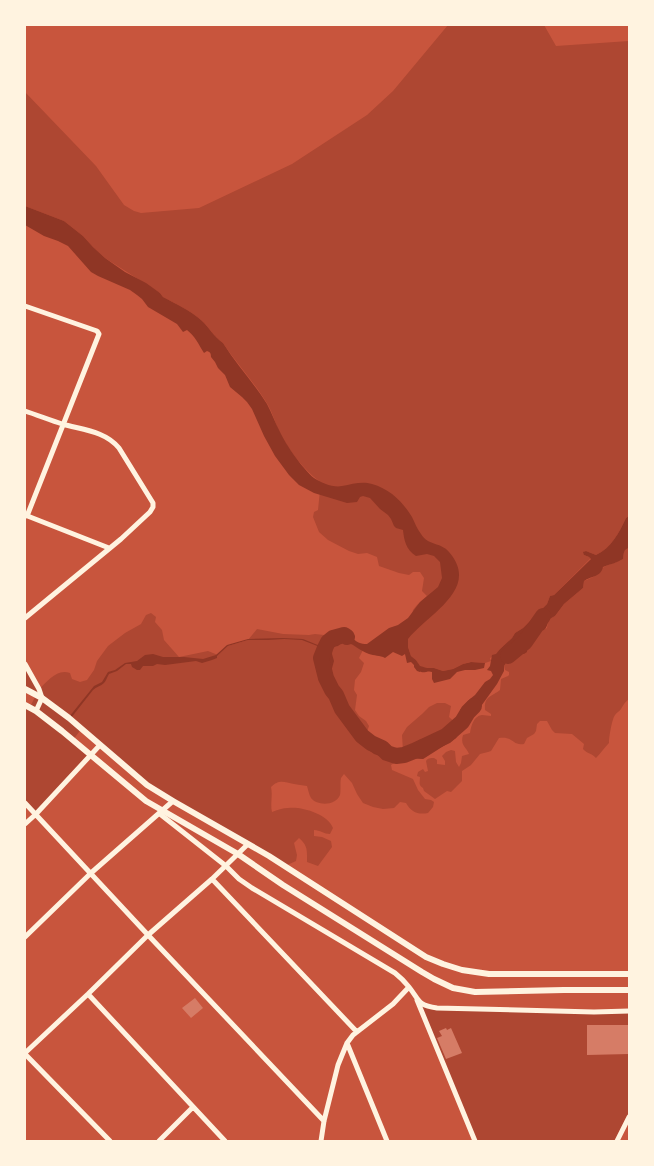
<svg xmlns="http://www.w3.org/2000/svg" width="654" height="1166" font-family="'Fira Sans Condensed',sans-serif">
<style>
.green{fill:#ae4732}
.water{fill:#8f3625}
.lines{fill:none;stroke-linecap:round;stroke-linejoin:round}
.river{stroke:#8f3625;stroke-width:16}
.building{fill:#d67c66}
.minor{stroke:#fff3e0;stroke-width:5}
.tertiary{stroke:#fff3e0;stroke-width:6}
</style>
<rect width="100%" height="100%" fill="#c8553d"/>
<!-- green -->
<path class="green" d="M 448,25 L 544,25 L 556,46 L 629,41 L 629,516 L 626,518 C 619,533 611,548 596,555 L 586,551 L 584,552 L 584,555 L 591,558 L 554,595 L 550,596 L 547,604 L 523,628 L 515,633 L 512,638 L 500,649 L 496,655 L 490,658 L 491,661 L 485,663 L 470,662 L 463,664 L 453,669 L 443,671 L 434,668 L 427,668 L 420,667 L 416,660 L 411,656 L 408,647 L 408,639 L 413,610 L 417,605 L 427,596 L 422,591 L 424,578 L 420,572 L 413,572 L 409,575 L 399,573 L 379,566 L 377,557 L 367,553 L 358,554 L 349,551 L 328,540 L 319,532 L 313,517 L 314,512 L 318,510 L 320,490 L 319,481 C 304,470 289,450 280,434 C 276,425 273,414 268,405 C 255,383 237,364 223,343 C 213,336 210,328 201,320 C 190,310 176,304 163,297 L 160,293 L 105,258 L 93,247 L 83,236 L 64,221 L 25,206 L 25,92 L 96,166 L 124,205 L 134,211 L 141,213 L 199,208 L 292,164 L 367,115 L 393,91 Z
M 626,548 L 629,548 L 629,699 C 625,702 624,704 621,709 C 619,712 617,712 615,715 C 612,719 609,737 609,743 C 604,748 601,753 596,758 C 592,753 587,754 583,749 L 584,744 L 572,734 L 555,733 L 552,730 L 547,721 L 540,721 L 537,724 L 536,731 L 534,734 L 527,738 L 524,744 C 512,746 514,736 499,738 L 491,751 L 488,752 L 480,754 L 471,765 L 462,771 L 462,781 L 451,792 L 447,791 L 435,799 L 424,791 L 423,788 C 418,785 420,782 420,777 L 417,776 L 418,772 L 423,769 L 425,772 L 428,771 L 426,761 C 428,758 430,758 434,758 L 437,760 L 437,764 L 445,765 L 445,761 L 442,756 L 446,752 L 451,750 L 455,751 L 456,762 L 459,767 L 461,763 L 462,756 L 469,754 C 466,746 460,746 463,735 L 470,733 C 471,727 473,716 482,715 C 485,715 488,716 491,716 L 491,714 L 485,710 C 484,696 491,697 500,690 L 501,679 L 508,676 L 509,675 L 509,672 L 505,670 L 504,666 L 506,663 L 526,645 L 525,635 L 527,633 L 538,633 L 547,628 L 548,620 L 555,616 L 564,604 L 583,588 L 584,581 C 588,579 592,578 595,576 C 599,572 602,567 608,565 C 613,563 618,562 623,559 L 624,551 Z
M 151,613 L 156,617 L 155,622 L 162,630 L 164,640 L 179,657 L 208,651 L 218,655 L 228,646 L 248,640 L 257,629 L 283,634 L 309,635 L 315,634 L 333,636 L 349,642 L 355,646 L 363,650 L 359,658 L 364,663 L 361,672 L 355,680 L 354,690 L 357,695 L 355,710 L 359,716 L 366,721 L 369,726 L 367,732 L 367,739 C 374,746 387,753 397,756 L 403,751 L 402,735 L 407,727 L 422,714 L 429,707 L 437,703 L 445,703 L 451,706 L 449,717 L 458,725 L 456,738 L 423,759 C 407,758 405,757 391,765 L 392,770 L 413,779 L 418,790 L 425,799 L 431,800 L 434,802 L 433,807 L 428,813 C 418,815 411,812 406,803 L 400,802 L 394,808 L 383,809 L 373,807 L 363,803 L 357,794 L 352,783 L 344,774 L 341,778 C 340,782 341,791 340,795 C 336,806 317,806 311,798 C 309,795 308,789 307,786 C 302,785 298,785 294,784 C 284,782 279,779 271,787 C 273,796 270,803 272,812 C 277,810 283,808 288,808 C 301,806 328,814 333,828 L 330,834 C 324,834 320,830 314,830 L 314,836 L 322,837 L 331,841 L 332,847 L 318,866 L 307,862 C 307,850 308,846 299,838 L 294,843 L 297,855 L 296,861 L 285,866 L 161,794 L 82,728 L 73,740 L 91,756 L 36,814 L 25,803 L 25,705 L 30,707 L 36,695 L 25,688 L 25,664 L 39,689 C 48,681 57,668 70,673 L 72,679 L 80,682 L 87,680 L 94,670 L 97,661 L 108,646 L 125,633 L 141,624 L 146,615 Z
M 421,1005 L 434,1010 L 629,1013 L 629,1112 L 614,1141 L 477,1141 Z"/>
<!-- water -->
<path class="water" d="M 25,206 L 64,221 L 83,236 L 93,247 L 105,258 L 125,272 L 146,283 L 160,293 L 163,297 C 176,304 190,310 201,320 C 210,328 213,336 223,343 C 236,364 254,383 267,404 C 272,413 275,423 280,432 C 286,445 303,469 314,478 C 321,483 334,488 342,486 C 353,484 362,481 372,484 C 390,489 403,502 412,517 C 415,523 417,529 421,534 C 428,546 441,542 449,552 C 481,589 428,614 408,639 L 408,647 L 411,656 L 416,660 L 420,666 L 427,668 L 434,668 L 443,671 L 453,669 L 463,664 L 471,662 L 485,663 L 484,668 L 475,670 L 465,670 L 457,672 L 450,679 L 434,683 L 432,679 L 432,672 C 428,670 424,674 417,671 L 414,667 L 414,665 L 411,662 L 407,663 L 405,654 L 402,656 L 393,652 L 385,658 C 380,655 374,656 369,654 C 359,651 353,642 343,642 L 338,646 L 333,647 L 332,654 L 334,661 L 331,672 L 336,695 L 342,709 L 362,736 L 371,743 L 382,748 L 387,753 L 397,756 L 408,746 L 415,743 L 419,740 L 432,737 L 446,736 L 462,722 L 464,717 L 460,710 L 470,699 L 475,695 L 485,682 L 490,679 L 493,675 L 491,671 L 487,670 L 490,666 L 492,655 L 496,654 L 500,649 L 512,638 L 515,633 L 523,628 L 547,604 L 550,596 L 554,595 L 591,559 L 589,557 L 584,555 L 583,552 L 586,551 L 596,555 C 611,548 619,533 626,518 L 629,516 L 629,548 C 623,549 624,554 623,559 C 617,563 610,564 603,567 C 601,577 591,576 584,581 L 583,588 L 564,604 L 555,616 L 548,620 C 546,635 542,627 535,636 L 527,633 L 525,635 L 526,645 L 527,648 L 527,652 L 524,654 L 518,653 L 506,663 L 504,666 L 504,671 L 497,684 L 479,709 L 465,724 L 456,738 L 423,759 C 412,759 407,757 397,762 L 374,754 L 358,742 L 345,724 L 336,704 L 320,679 L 319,675 L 321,671 L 321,658 L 325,649 L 302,640 L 284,639 L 268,640 L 248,640 L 228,646 L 217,656 L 217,658 L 212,660 L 202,663 L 196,661 L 165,665 L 157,664 L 153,666 L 143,666 L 140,670 L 137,670 L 132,667 L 131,664 L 126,664 L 117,671 L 109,674 C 107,677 106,681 104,683 C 101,686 96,687 93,690 L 71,718 L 69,717 L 94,686 L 102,682 L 108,672 L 115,670 L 125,663 L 137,661 L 145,655 L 153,654 L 163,657 L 184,657 L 203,659 L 216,655 L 227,645 L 248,639 L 283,638 L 303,639 L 325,648 L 335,634 L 343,630 C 353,636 354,644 367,644 L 389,628 L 398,625 L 408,618 L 420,602 L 438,587 L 442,578 L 440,562 L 434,556 L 427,554 L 416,556 C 406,550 404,540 403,530 L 396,528 L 394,526 L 391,519 L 388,515 L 380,509 L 370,498 L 363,496 L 360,497 L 357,502 L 347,503 L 314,493 L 299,485 L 289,475 L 275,456 L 264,436 L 252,409 L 247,402 L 242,397 L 230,387 L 225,375 L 218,368 L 215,362 L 211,357 C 211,353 210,352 207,351 L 204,353 C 199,345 195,336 187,330 L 183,332 L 177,324 L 148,307 L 142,299 L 137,295 L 130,290 L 98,276 L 91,272 L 68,246 L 58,241 L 44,236 L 25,225 Z"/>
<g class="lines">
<!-- river -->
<path class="river" d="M 347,637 L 344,635 L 333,638 L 328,642 L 325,648 L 321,658 L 326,678 L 332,690 L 336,695 L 342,709 L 362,736 L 371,743 L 382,748 L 387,753 L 396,756 L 404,755 L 414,751 L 446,736 L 462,722 L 468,712 L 474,706
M 508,656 L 525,642 L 543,616"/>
</g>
<!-- building -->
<path class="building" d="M 195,998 L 203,1008 L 191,1018 L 182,1008 Z
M 587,1025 L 629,1025 L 629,1054 L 587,1055 Z
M 446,1028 L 447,1030 L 451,1028 L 462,1053 L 446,1059 L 437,1038 L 442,1036 L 439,1031 Z"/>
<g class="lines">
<!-- minor -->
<path class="minor" d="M 25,306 L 97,331 L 99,334 L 27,516
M 25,411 C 37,415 50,420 62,424 C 83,430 105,431 119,448 L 153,503 L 153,507 L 150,512 L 121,539 L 25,618
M 25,515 L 109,548
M 25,664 L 39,689 L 42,698 L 36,711
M 25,803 L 148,935 L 324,1121
M 160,814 L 226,866 L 239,879 L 252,888 L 395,973 C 400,977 405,982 409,987 C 420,1001 417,1005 437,1008 L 594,1012 L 629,1011
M 25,824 L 36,814 L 100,745
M 212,879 L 357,1032
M 25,937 L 91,873 L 173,801
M 88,994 L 225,1141
M 417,1000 L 475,1141
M 347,1043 L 387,1141
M 25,1053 L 88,994 L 148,935 L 212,879 L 248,844
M 25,1054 L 110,1141
M 159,1141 L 193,1107
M 321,1141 L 324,1121 L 338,1065 L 347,1043 L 353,1035 L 393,1004 L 409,987
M 617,1141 L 629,1117"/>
<!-- tertiary -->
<path class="tertiary" d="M 25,689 L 42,698 L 69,718 L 147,785 L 173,801 L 269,856 L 426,957 L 443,964 L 462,970 L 489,974 L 629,974
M 25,705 L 36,711 L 62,731 L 146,801 L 238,854 L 283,885 L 422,972 L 434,979 L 453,988 L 475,992 L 564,990 L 629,990"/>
</g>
<!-- border -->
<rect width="654" height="1166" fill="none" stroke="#fff3e0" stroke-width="52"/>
</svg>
